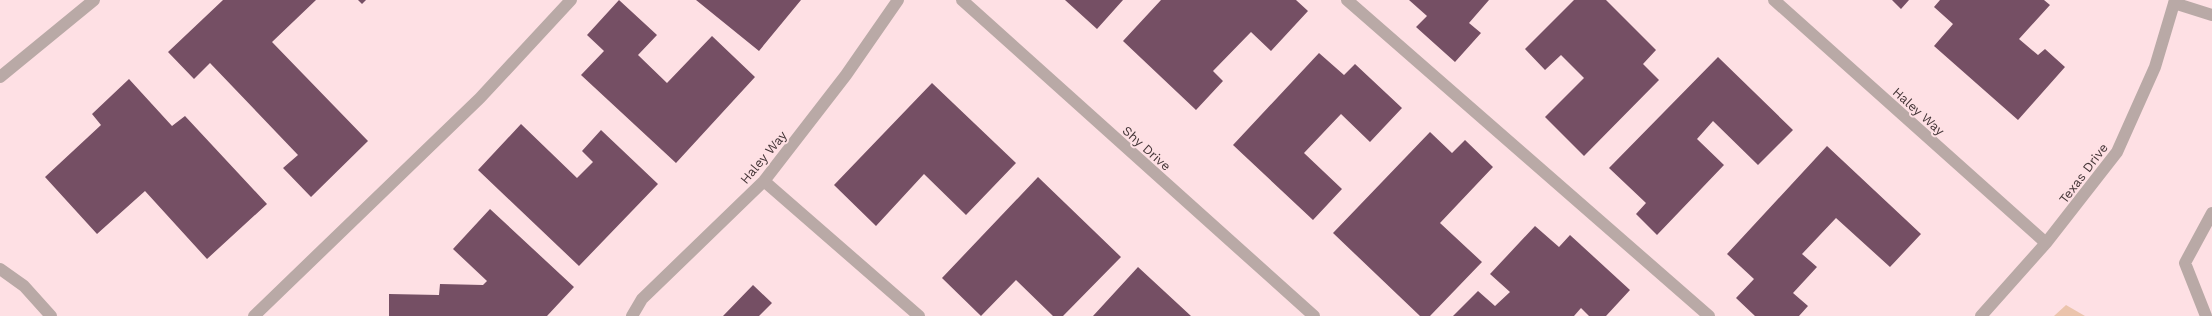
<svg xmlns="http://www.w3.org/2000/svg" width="2212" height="316" font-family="'Work Sans',sans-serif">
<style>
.green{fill:#ebc4ac}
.building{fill:#754f64}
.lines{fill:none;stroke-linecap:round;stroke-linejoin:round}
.minor{stroke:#b9a9a6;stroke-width:12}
.labels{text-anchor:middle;stroke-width:4;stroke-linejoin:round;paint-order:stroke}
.street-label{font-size:13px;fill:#443537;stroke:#fee0e4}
</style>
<rect width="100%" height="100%" fill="#fee0e4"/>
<!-- green -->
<path class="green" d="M 2066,305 L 2085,316 L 2054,316 Z"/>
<!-- building -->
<path class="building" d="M 223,0 L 316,0 L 272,42 L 368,141 L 311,197 L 283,168 L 298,155 L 210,63 L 194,79 L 168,52 Z
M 358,0 L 366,0 L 362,4 Z
M 619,0 L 657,35 L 638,55 L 667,83 L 712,36 L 755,77 L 676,163 L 581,75 L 604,51 L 587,35 Z
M 696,0 L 801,0 L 759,51 Z
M 1065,0 L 1123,0 L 1097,29 Z
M 1161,0 L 1296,0 L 1308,11 L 1271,51 L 1251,32 L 1213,71 L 1223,81 L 1196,110 L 1123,41 Z
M 1409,0 L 1489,0 L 1469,23 L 1481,33 L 1455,62 L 1416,27 L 1427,16 Z
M 1574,0 L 1606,0 L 1656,50 L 1643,64 L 1659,80 L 1584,156 L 1545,117 L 1584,78 L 1561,55 L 1545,70 L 1525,49 Z
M 1892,0 L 1909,0 L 1901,9 Z
M 1940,0 L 2044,0 L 2050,5 L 2019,39 L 2038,55 L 2045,49 L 2065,67 L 2018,120 L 1934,46 L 1953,24 L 1934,7 Z
M 1319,53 L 1344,75 L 1355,64 L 1402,108 L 1370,142 L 1341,114 L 1304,153 L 1342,189 L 1313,220 L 1233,145 Z
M 1718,57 L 1793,130 L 1758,165 L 1713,121 L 1697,139 L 1724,165 L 1657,235 L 1636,214 L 1646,203 L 1609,168 Z
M 129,79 L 172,126 L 185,116 L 267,204 L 207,259 L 145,191 L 97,234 L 45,177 L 101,125 L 92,114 Z
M 932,83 L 1016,163 L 966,215 L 924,174 L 876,226 L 834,185 Z
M 521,124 L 577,178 L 593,162 L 582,151 L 601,130 L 658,184 L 579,266 L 478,170 Z
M 1430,132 L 1452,153 L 1465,140 L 1493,167 L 1440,223 L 1482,262 L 1430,316 L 1420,316 L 1333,233 Z
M 1827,146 L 1921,234 L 1890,267 L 1836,218 L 1802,254 L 1817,267 L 1793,293 L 1808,306 L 1799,316 L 1755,316 L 1736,298 L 1754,279 L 1727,254 Z
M 1038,177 L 1121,257 L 1063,316 L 1053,316 L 1016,280 L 981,316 L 942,278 Z
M 490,209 L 574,287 L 547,316 L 389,316 L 389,294 L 439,295 L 440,284 L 483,285 L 487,281 L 453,249 Z
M 1535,226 L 1559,247 L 1570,235 L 1630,290 L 1606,316 L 1589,316 L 1581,308 L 1574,316 L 1453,316 L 1478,291 L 1495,306 L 1510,292 L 1490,274 Z
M 1138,267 L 1191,316 L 1093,316 Z
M 753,285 L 772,303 L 759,316 L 723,316 Z"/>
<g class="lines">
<!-- minor -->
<path class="minor" d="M 962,0 L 1314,316
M 1347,0 L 1709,316
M 1774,0 L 2046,243
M 2174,3 L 2212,15
M 0,77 L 94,0
M 764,181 L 919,316
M 0,269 L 24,286 L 51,316
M 254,316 L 480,98 L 571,0
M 632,316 L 642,299 L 764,181 L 846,75 L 898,0
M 1981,316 L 2046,243 L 2117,152 L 2155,67 L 2175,0
M 2206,316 L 2185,263 L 2212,213"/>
</g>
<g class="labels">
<!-- street labels -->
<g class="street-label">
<text transform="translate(1919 111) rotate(42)" y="5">Haley Way</text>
<text transform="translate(1147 148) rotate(42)" y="5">Shy Drive</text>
<text transform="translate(763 157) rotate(-50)" y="5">Haley Way</text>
<text transform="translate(2083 173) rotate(-53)" y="5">Texas Drive</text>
</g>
</g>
</svg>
